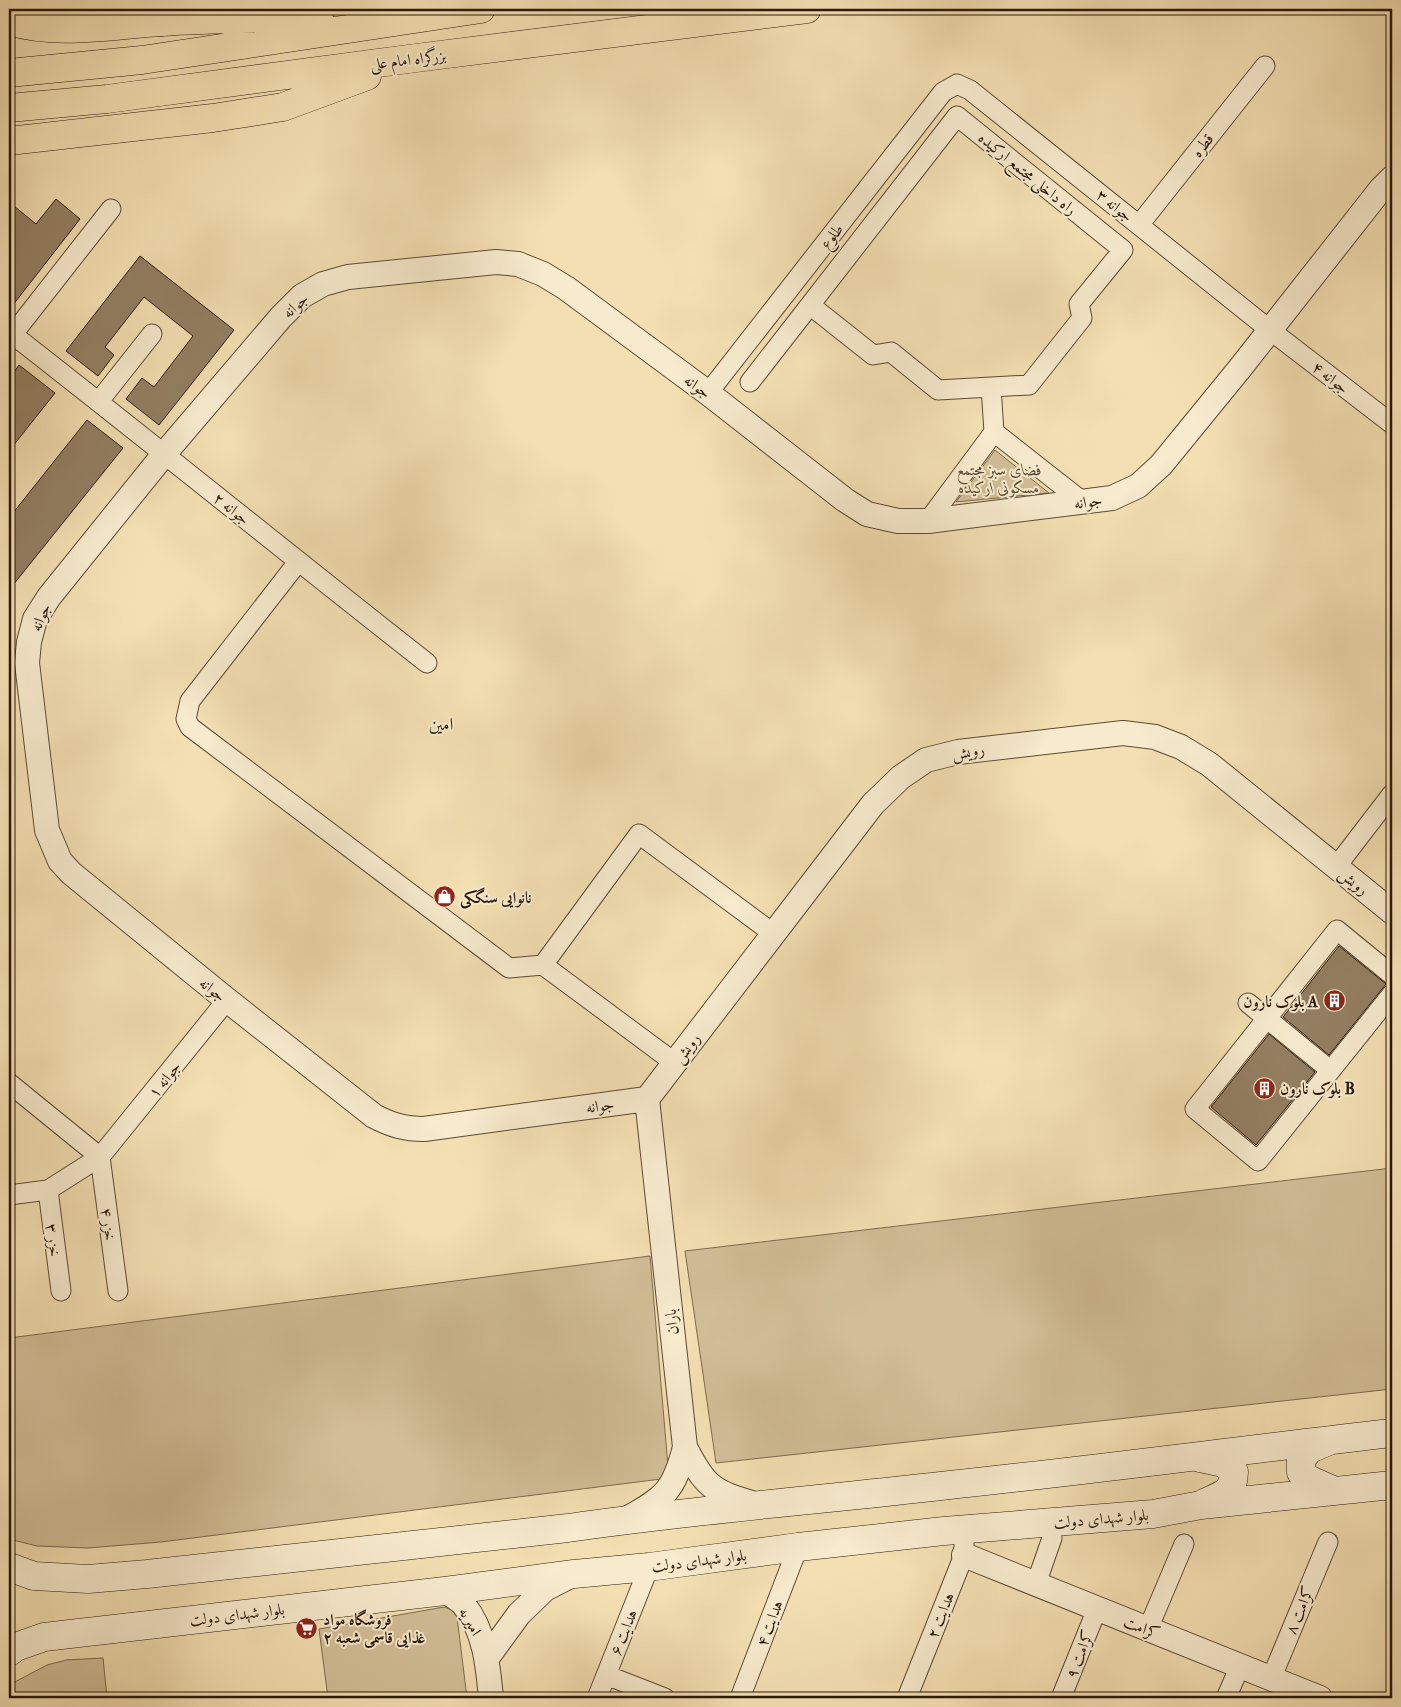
<svg xmlns="http://www.w3.org/2000/svg" width="1401" height="1707" font-family="'IM FELL Double Pica',Amiri,serif">
<style>
.green{fill:#d1bd96;stroke:#7e6a50}
.building{fill:#937f62;stroke:#2a180b}
.lines{fill:none;stroke-linecap:round;stroke-linejoin:round}
.minor-casing{stroke:#5c4a35;stroke-width:21}
.tertiary-casing{stroke:#5c4a35;stroke-width:26}
.secondary-casing{stroke:#2a180b;stroke-width:29}
.primary-casing{stroke:#2a180b;stroke-width:29}
.trunk-casing{stroke:#2a180b;stroke-width:29}
.minor{stroke:#f7eacd;stroke-width:19}
.tertiary{stroke:#f7eacd;stroke-width:24}
.secondary{stroke:#f7eacd;stroke-width:28}
.primary{stroke:#f3dfb2;stroke-width:28}
.trunk{stroke:#f3dfb2;stroke-width:28}
.labels{text-anchor:middle;stroke-width:4;stroke-linejoin:round;paint-order:stroke}
.street-label{font-size:16px;fill:#2a180b;stroke:#f7eacd}
.park-label{font-size:16px;font-style:italic;fill:#5c4a35;stroke:#f7eacd}
.poi-label{font-size:16px;font-weight:bold;fill:#2a180b;stroke:#f7eacd;text-anchor:start}
.neighbourhood-label{font-size:18px;fill:#2a180b;stroke:#f7eacd}
</style>
<rect width="100%" height="100%" fill="#f3dfb2"/>
<filter id="stains"><feTurbulence type="fractalNoise" baseFrequency=".004" numOctaves="4"/><feColorMatrix values="0 0 0 0 .2 0 0 0 0 .09 0 0 0 0 .02 0 0 0 .5 -.17"/></filter>
<radialGradient id="worn" r=".72"><stop offset=".6" stop-color="#630" stop-opacity="0"/><stop offset="1" stop-color="#630" stop-opacity=".3"/></radialGradient>
<!-- green -->
<path class="green" d="M 995,450 L 1049,493 L 956,502 Z
M 1392,1168 L 1392,1389 L 716,1463 L 685,1251 Z
M 650,1256 L 669,1478 L 161,1542 L 88,1548 L 37,1546 L 9,1539 L 9,1338 Z
M 444,1607 L 452,1610 L 457,1617 L 467,1698 L 328,1698 L 319,1629 Z
M 103,1658 L 107,1698 L 9,1698 L 9,1685 L 47,1665 L 66,1660 Z"/>
<!-- building -->
<path class="building" d="M 56,199 L 80,219 L 9,310 L 9,202 L 36,224 Z
M 140,256 L 234,330 L 159,425 L 126,399 L 142,378 L 154,387 L 193,336 L 144,297 L 105,347 L 114,355 L 98,376 L 66,351 Z
M 19,365 L 55,393 L 9,451 L 9,379 Z
M 87,420 L 123,448 L 9,590 L 9,518 Z
M 1339,946 L 1386,984 L 1329,1055 L 1283,1017 Z
M 1269,1034 L 1315,1072 L 1256,1145 L 1211,1107 Z"/>
<g class="lines">
<defs>
<path id="minor" d="M 1139,225 L 1265,66
M 12,334 C 152,443 288,554 427,663
M 9,339 L 111,209
M 750,382 L 810,305
M 991,387 L 938,390 L 891,352 L 873,355 L 810,305 L 957,116 L 1123,250 L 1079,304 L 1082,318 L 1029,385 L 991,387 L 994,432
M 708,393 L 943,92 L 957,84 L 970,90 L 1270,330 L 1392,424
M 99,401 L 152,334
M 928,521 L 994,432 L 1083,502
M 298,562 L 190,701 L 186,719 L 190,727 L 509,968 L 543,965 L 675,1063
M 1336,867 L 1392,794
M 543,965 L 639,834 L 774,934
M 1392,975 L 1337,930 L 1195,1109 L 1258,1161 L 1392,994
M 1248,1003 L 1330,1070
M 9,1083 L 100,1157
M 100,1157 L 118,1291
M 48,1190 L 61,1291
M 9,1195 L 48,1190 L 100,1157 L 227,1000
M 1036,1584 L 1052,1538
M 1148,1629 L 1184,1544
M 606,1675 L 665,1698
M 1271,1679 L 1328,1542
M 597,1698 L 649,1567
M 740,1698 L 798,1547
M 907,1698 L 964,1555 L 964,1543
M 1061,1698 L 1097,1609
M 1226,1698 L 1240,1666"/>
<path id="tertiary" d="M 647,1099 L 424,1129 C 405,1129 391,1125 374,1116 L 227,1000 L 71,873 L 60,861 L 47,830 L 27,663 L 29,642 L 35,619 L 49,597 L 165,453 L 281,317 L 302,296 L 323,284 L 348,277 L 496,262 L 518,264 L 543,274 L 566,288 L 708,393 L 845,500 L 867,514 L 898,521 L 928,521 L 1112,498 L 1138,486 L 1161,465 L 1241,367 L 1381,189 L 1392,178
M 647,1099 L 873,804 L 901,777 L 926,760 L 958,752 L 1123,733 L 1155,737 L 1181,747 L 1209,764 L 1392,912
M 647,1099 L 685,1447 C 705,1487 713,1492 755,1504
M 628,1518 C 666,1497 674,1490 685,1447
M 964,1555 L 1320,1698
M 445,1591 C 451,1595 459,1599 464,1605 C 485,1631 488,1666 491,1698
M 487,1658 L 519,1614 L 545,1589 L 570,1576"/>
<path id="secondary" d="M 1329,1441 L 1310,1449 L 1301,1459 L 1301,1472 L 1308,1479 L 1335,1491
M 1200,1458 L 1224,1463 L 1234,1472 C 1234,1493 1221,1495 1204,1503
M 9,1567 L 34,1576 L 88,1579 L 147,1574 L 568,1528 C 692,1510 817,1500 941,1486 C 1092,1470 1242,1450 1392,1433
M 9,1652 L 16,1647 L 44,1637 L 445,1591 L 574,1574 L 649,1567 L 798,1547 L 944,1531 L 1153,1514 L 1201,1505 L 1392,1485"/>
<path id="primary" d="M 120,9 L 161,22"/>
<path id="trunk" d="M 9,21 C 59,36 110,25 161,22 C 214,18 266,19 319,18
M 9,73 L 142,60 L 481,9
M 9,108 L 107,99 L 416,58 L 807,9
M 9,141 L 213,118 L 283,107 L 367,76"/>
</defs>
<!-- minor casing -->
<use href="#minor" class="minor-casing"/>
<!-- tertiary casing -->
<use href="#tertiary" class="tertiary-casing"/>
<!-- secondary casing -->
<use href="#secondary" class="secondary-casing"/>
<!-- primary casing -->
<use href="#primary" class="primary-casing"/>
<!-- trunk casing -->
<use href="#trunk" class="trunk-casing"/>
<!-- minor -->
<use href="#minor" class="minor"/>
<!-- tertiary -->
<use href="#tertiary" class="tertiary"/>
<!-- secondary -->
<use href="#secondary" class="secondary"/>
<!-- primary -->
<use href="#primary" class="primary"/>
<!-- trunk -->
<use href="#trunk" class="trunk"/>
</g>
<!-- icons -->
<defs>
<symbol id="shop-disc" viewBox="-11 -11 22 22"><circle r="9.5" fill="#8f2418" stroke="#f7eacd"/><path d="M-5-2.5h2.3a2.7 3.5 0 0 1 5.4 0H5L5.5 6h-11ZM-1.5-2.5h3a1.5 2.3 0 0 0-3 0Z" fill="#fff"/></symbol>
<symbol id="building-disc" viewBox="-11 -11 22 22"><circle r="9.5" fill="#8f2418" stroke="#f7eacd"/><path d="M-4-6H4V6H1V3H-1V6H-4ZM-2.5-4.3h1.7v1.8h-1.7ZM.8-4.3h1.7v1.8H.8ZM-2.5-1h1.7V.8h-1.7ZM.8-1h1.7V.8H.8Z" fill="#fff"/></symbol>
<symbol id="supermarket-disc" viewBox="-11 -11 22 22"><circle r="9.5" fill="#8f2418" stroke="#f7eacd"/><path d="M-6-5.5h2.5l.6 2H6L4.5 2H-2.5L-4.4-4H-6ZM-1.5 3.2a1.3 1.3 0 1 0 .1 0ZM3 3.2a1.3 1.3 0 1 0 .1 0Z" fill="#fff"/></symbol>
</defs>
<g fill-rule="evenodd">
<use href="#shop-disc" x="432" y="884" width="25" height="25"/>
<use href="#building-disc" x="1322" y="988" width="25" height="25"/>
<use href="#building-disc" x="1252" y="1076" width="25" height="25"/>
<use href="#supermarket-disc" x="294" y="1616" width="25" height="25"/>
</g>
<g class="labels">
<!-- street labels -->
<g class="street-label">
<text transform="translate(408 59) rotate(-7)" y="6">بزرگراه امام علی</text>
<text transform="translate(1202 145) rotate(-52)" y="6">قطره</text>
<text transform="translate(1028 173) rotate(39)" y="6">راه داخلی مجتمع ارکیده</text>
<text transform="translate(1115 205) rotate(39)" y="6">جوانه ۳</text>
<text transform="translate(831 236) rotate(-52)" y="6">طلوع</text>
<text transform="translate(295 305) rotate(-41)" y="6">جوانه</text>
<text transform="translate(1331 377) rotate(38)" y="6">جوانه ۴</text>
<text transform="translate(698 386) rotate(37)" y="6">جوانه</text>
<text transform="translate(1088 501) rotate(-8)" y="6">جوانه</text>
<text transform="translate(232 508) rotate(39)" y="6">جوانه ۲</text>
<text transform="translate(40 617) rotate(-65)" y="6">جوانه</text>
<text transform="translate(968 751) rotate(-9)" y="6">رویش</text>
<text transform="translate(1354 881) rotate(39)" y="6">رویش</text>
<text transform="translate(213 989) rotate(39)" y="6">جوانه</text>
<text transform="translate(686 1048) rotate(-53)" y="6">رویش</text>
<text transform="translate(164 1079) rotate(-51)" y="6">جوانه ۱</text>
<text transform="translate(600 1105) rotate(-8)" y="6">جوانه</text>
<text transform="translate(109 1224) rotate(82)" y="6">خزر ۴</text>
<text transform="translate(54 1240) rotate(83)" y="6">خزر ۳</text>
<text transform="translate(671 1322) rotate(-96)" y="6">باران</text>
<text transform="translate(1101 1518) rotate(-5)" y="6">بلوار شهدای دولت</text>
<text transform="translate(699 1560) rotate(-7)" y="6">بلوار شهدای دولت</text>
<text transform="translate(1299 1610) rotate(-67)" y="6">کرامت ۸</text>
<text transform="translate(237 1614) rotate(-7)" y="6">بلوار شهدای دولت</text>
<text transform="translate(940 1615) rotate(-68)" y="6">هدایت ۲</text>
<text transform="translate(471 1621) rotate(61)" y="6">امیریه</text>
<text transform="translate(769 1623) rotate(-69)" y="6">هدایت ۴</text>
<text transform="translate(1142 1627) rotate(22)" y="6">کرامت</text>
<text transform="translate(623 1632) rotate(-68)" y="6">هدایت ۶</text>
<text transform="translate(1079 1654) rotate(-68)" y="6">کرامت ۹</text>
</g>
<!-- park labels -->
<g class="park-label">
<text x="999" y="475">فضای سبز مجتمع<tspan x="999" dy="18">مسکونی ارکیده</tspan></text>
</g>
<!-- poi labels -->
<g class="poi-label">
<text x="460" y="903">نانوایی سنگکی</text>
<text x="1318" y="1007" text-anchor="end">بلوک نارون A</text>
<text x="1280" y="1094">بلوک نارون B</text>
<text x="323" y="1625">فروشگاه مواد<tspan x="323" dy="18">غذایی قاسمی شعبه ۲</tspan></text>
</g>
<!-- neighbourhood labels -->
<g class="neighbourhood-label">
<text x="441" y="730">امین</text>
</g>
</g>
<!-- margin -->
<rect width="1401" height="1707" fill="none" stroke="#f3dfb2" stroke-width="30"/>
<rect x="10" y="10" width="1381" height="1687" fill="none" stroke="#2a180b" stroke-width="2.5"/>
<rect x="15" y="15" width="1371" height="1677" fill="none" stroke="#2a180b"/>
<rect width="100%" height="100%" filter="url(#stains)"/>
<rect width="100%" height="100%" fill="url(#worn)"/>
</svg>
